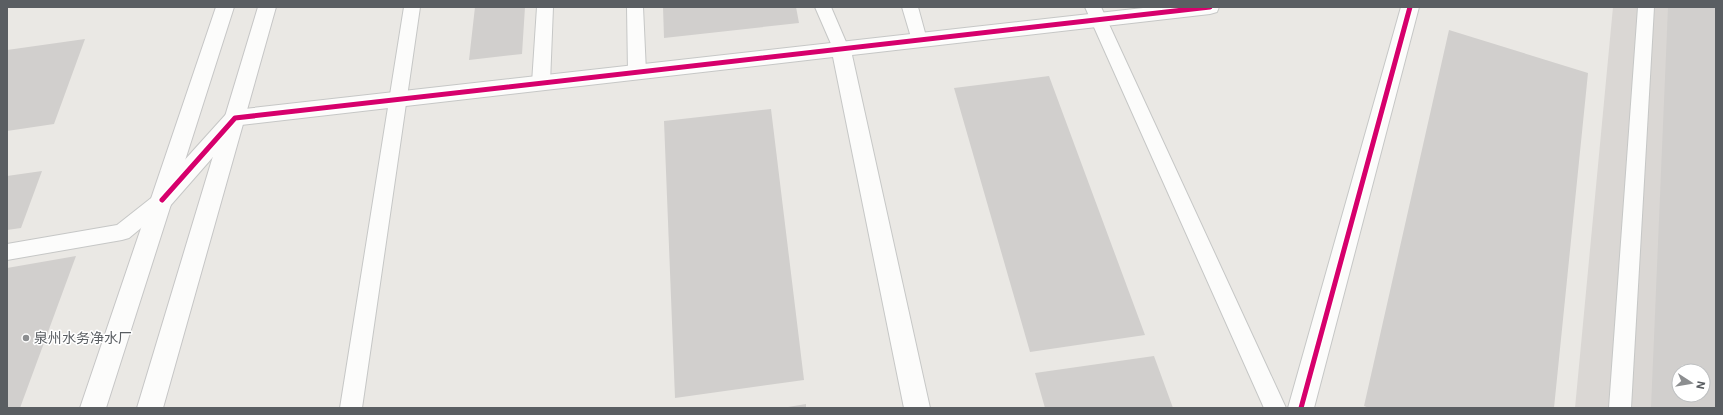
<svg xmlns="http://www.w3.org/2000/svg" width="1723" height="415" font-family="Roboto,'Noto Sans SC',sans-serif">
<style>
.industrial{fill:#dad7d4;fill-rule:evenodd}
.building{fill:#d1cfcd;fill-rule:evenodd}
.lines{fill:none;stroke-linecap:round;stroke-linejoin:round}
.lane-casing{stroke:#c6c7c6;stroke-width:2}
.street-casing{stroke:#c6c7c6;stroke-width:2}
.secondary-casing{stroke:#c6c6c6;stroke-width:2}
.lane{fill:#fcfcfb;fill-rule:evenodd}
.street{fill:#fcfcfb;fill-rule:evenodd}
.secondary{fill:#fcfcfb;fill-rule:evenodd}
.cycleway-casing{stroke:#fff;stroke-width:8}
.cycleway{stroke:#d6006c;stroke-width:5}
.poi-dot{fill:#8c8e90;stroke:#fff;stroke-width:1.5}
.labels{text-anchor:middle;stroke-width:3;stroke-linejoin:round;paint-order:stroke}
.poi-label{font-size:14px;fill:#5a5e62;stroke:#fff;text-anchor:start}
</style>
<rect width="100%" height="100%" fill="#eae8e4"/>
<!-- industrial -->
<path class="industrial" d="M 1613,7 L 1716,7 L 1716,408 L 1575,408 ZM 1679,371 L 1703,371 L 1703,395 L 1679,395 Z"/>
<!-- building -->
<path class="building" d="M 475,7 L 525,7 L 522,54 L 469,60 Z
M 663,7 L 796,7 L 799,23 L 664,38 Z
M 1668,7 L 1716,7 L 1716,408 L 1651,408 ZM 1679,371 L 1703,371 L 1703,395 L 1679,395 Z
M 1449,30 L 1588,73 L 1554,408 L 1369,408 L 1364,406 Z
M 85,39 L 54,124 L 7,131 L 7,50 Z
M 1049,76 L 1145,335 L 1030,352 L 954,88 Z
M 771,109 L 804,380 L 675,398 L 664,121 Z
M 42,171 L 21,228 L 7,230 L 7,176 Z
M 76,256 L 20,408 L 7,408 L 7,268 Z
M 1154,356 L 1173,408 L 1045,408 L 1035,373 Z
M 806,404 L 806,408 L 788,408 L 788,407 Z"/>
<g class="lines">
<defs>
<path id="lane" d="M 404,7 L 420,7 L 362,408 L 340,408 Z
M 537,7 L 553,7 L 550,83 L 547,88 L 541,89 L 535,88 L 532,83 Z
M 627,7 L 643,7 L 646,72 L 643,76 L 637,78 L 631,76 L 628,72 Z
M 815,7 L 831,7 L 849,49 L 847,53 L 841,55 L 835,53 Z
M 902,7 L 918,7 L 927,40 L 925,44 L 919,46 L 913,44 Z
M 1085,7 L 1101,7 L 1286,408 L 1264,408 Z
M 1638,7 L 1654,7 L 1631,408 L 1609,408 Z
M 162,192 L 169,195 L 171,200 L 169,205 L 129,238 L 122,240 L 7,260 L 7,244 L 117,225 L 155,195 Z"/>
<path id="street" d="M 1152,7 L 1219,7 L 1217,12 L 1210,14 L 852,55 L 930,408 L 904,408 L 833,57 L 241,125 L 170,206 L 162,209 L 154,206 L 151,200 L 154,194 L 228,112 L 235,110 Z
M 1401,7 L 1419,7 L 1314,408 L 1288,408 Z"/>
<path id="secondary" d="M 216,7 L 234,7 L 106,408 L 80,408 Z
M 258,7 L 276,7 L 163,408 L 137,408 Z"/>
</defs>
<!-- lane casing -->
<use href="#lane" class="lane-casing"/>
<!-- street casing -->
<use href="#street" class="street-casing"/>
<!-- secondary casing -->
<use href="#secondary" class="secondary-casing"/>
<!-- lane -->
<use href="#lane" class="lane"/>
<!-- street -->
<use href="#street" class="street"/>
<!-- secondary -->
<use href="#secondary" class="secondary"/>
<defs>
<path id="cycleway" d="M 162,200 L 235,118 L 1210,7
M 1301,408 L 1410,7"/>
</defs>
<!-- cycleway casing -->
<use href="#cycleway" class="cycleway-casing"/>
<!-- cycleway -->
<use href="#cycleway" class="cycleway"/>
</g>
<!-- markers -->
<circle class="poi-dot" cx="26" cy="338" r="4"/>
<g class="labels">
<!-- poi labels -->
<g class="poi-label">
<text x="34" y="343">泉州水务净水厂</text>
</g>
</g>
<!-- border -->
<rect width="1723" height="415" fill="none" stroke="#5a5e62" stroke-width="16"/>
<!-- north arrow -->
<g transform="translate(1691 383) rotate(102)"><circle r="19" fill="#ffffff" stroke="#bdbfc0"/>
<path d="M0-3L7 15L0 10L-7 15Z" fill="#8c8e90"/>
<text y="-6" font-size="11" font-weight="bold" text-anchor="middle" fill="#5a5e62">N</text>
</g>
</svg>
